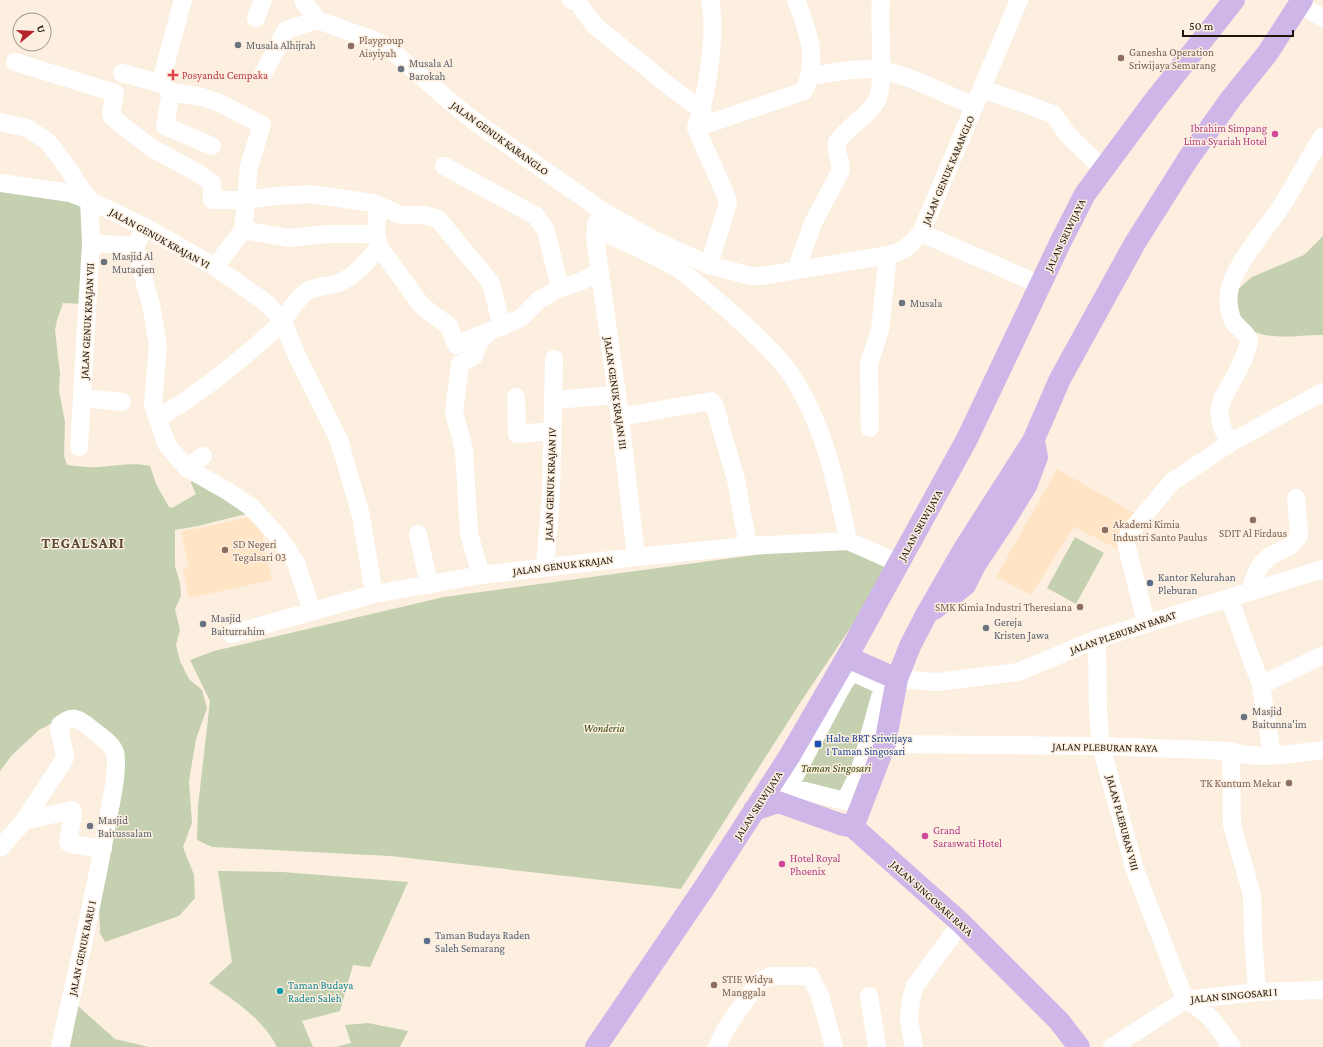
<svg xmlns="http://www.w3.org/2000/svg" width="1323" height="1047" font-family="'Crimson Pro',serif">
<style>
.built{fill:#ffe5c5}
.green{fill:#c4d0b0}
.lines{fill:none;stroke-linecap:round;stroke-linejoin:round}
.minor{stroke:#fff;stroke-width:18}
.major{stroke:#ceb7e8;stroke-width:22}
.worship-dot{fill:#6b7280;stroke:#fcefe0;stroke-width:1.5}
.education-dot{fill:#8d6e63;stroke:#fcefe0;stroke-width:1.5}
.health-dot{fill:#e0444e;stroke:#fcefe0;stroke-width:1.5}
.hotel-dot{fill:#d1479c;stroke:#fcefe0;stroke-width:1.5}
.service-dot{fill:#5c6f8a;stroke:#fcefe0;stroke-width:1.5}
.transit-dot{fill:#1a4fb4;stroke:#fcefe0;stroke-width:1.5}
.culture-dot{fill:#0f9aa8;stroke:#fcefe0;stroke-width:1.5}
.labels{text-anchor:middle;stroke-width:3;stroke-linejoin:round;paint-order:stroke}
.education-label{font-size:11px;fill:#785e54;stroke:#fcefe0;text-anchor:start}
.worship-label{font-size:11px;fill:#5b616d;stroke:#fcefe0;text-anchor:start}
.health-label{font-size:11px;fill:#be3a42;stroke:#fcefe0;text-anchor:start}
.hotel-label{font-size:11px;fill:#b23c85;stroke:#fcefe0;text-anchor:start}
.street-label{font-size:11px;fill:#1c150c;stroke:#fcefe0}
.service-label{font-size:11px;fill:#4e5e75;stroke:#fcefe0;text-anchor:start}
.park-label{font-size:11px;font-style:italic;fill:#36470a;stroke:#fcefe0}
.transit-label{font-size:11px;fill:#164399;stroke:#fcefe0;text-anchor:start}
.culture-label{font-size:11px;fill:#0d838f;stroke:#fcefe0;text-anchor:start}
.district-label{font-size:15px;font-weight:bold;letter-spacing:1px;fill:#5a4933;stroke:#fcefe0}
</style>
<rect width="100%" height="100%" fill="#fcefe0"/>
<!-- built -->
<path class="built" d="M 1057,469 L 1141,517 L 1122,551 L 1074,527 L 1031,595 L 996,577 Z
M 258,515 L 272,580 L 189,598 L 183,570 L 189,568 L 181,532 Z"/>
<!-- green -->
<path class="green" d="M 0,191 L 78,201 L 83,210 L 83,304 L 63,303 L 57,320 L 55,330 L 60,374 L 59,391 L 65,422 L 64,456 L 67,465 C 78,466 89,468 99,467 C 116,466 135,462 150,466 L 157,486 L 169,507 L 172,508 L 196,494 L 191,483 L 192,478 L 250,513 L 198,526 L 175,530 L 175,566 L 180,583 L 181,596 L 175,609 L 180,630 L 176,645 L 180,661 L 189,679 L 202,690 L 207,708 L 196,739 L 189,781 L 192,823 L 183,847 L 194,875 L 195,898 L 179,916 L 105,942 L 100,933 L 99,905 L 118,747 L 58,720 L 39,730 L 12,755 L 0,771 Z
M 1323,236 L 1323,335 C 1298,334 1257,345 1241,320 C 1240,318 1237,314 1236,312 C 1234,306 1237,296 1237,290 L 1252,277 L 1304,255 Z
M 1075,537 L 1104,553 L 1076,604 L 1047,588 Z
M 843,543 L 891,567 L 802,700 L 681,889 L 390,856 L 212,847 L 197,840 L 198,806 L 210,701 L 190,660 L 214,651 L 444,597 Z
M 862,673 L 891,687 L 854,805 L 782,793 Z
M 218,871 L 283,872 L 408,882 L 370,967 L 353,965 L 340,1011 L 302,1021 L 313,1047 L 277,1047 C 262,1018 235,1001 209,983 L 232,962 Z
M 78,1006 L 115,1039 L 149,1047 L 70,1047 Z
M 368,1023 L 408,1031 L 400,1047 L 335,1047 L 351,1043 L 345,1025 Z"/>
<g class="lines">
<!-- minor -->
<path class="minor" d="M 303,0 L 317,20 L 371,39 L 390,49 L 447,99 L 478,124 L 604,212 L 656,241 L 709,265 L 751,276 L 761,276 L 888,255 C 905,251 909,246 921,233 L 1019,0
M 571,0 L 578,3 L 594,25 L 678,93 L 702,110
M 1300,5 L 1323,18
M 256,18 L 263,0
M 15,62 L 115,93 L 111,114 L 112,117 L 150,147 L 196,172 L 212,183 L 212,200 L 246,200 L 249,166 L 262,125 L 220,103 L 202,97 L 171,92 L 162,84 L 163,73 L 183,0
M 264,72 L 286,30 L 317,20
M 122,73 L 162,84
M 809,76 C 833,73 856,67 880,70 C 907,74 949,96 975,106
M 983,89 L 1053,114 L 1068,135 L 1103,169
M 171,92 L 165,126 L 212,146
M 0,122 L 27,128 L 47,141 L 62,160 L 89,200 L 91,243 L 79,447
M 696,128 L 804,91 C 819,57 808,32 796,0
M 444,166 L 536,216 L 546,231 L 560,288
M 0,183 L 70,193 L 89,200 L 145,227 L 215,267 L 265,302 L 282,319 L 296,354 L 339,440 L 361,516 L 374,594
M 378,205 L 376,234 L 379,247 L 422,306 L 449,326 L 456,345 L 521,318 L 539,300 L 560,288 L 582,281 L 600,271
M 604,212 L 596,224 L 596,229 C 622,241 650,252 675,267 C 694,279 710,295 727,309 C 746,326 766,344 783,364 C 821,412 837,483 848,541
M 145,227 L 135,246 L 151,305 L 158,345 L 153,405 L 167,445 L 187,468 L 229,492 L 251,507 L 278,536 L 296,563 L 312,611
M 596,229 L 595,237 L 620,417 L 636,557
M 243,230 L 246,200 L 276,196 L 310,194 L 373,203 L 401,215 L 424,215 L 438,219 L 491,283 L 502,327
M 921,233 L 1041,285
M 91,243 L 135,246
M 709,265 L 728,203 L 727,198 L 696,128 C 707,95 717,34 710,0
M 215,267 L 243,230 L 288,238 L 327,234 L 376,234
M 796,270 L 813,223 L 840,172 C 843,161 834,152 837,142 C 848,126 868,117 877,100 C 886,84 878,23 881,0
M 516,397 L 517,434 L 552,431
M 83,398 L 122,402
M 554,400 L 616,395
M 620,417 L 711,401 L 714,404 L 736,480 L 748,546
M 158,418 C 201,393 240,361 277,327 C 287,317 294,301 306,292 C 316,285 328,287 338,283 C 354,278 369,259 379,247
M 870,428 L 869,364 L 880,330 L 888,255
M 1230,443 C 1205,403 1231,393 1244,357 C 1245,353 1248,347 1249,343 C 1250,334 1235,327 1232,319 C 1229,311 1228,300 1229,292 C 1233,266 1266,229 1281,207 C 1296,183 1308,159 1323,136
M 187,468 L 203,456
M 418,534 L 429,585
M 545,567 L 551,495 L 554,359
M 481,575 L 469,534 L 464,450 L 454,412 L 460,364 L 474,356 L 479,342 L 489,332
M 1250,591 L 1257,571 L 1262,563 L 1270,556 L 1290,546 L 1299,536 L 1296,498
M 1229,598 L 1261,685 L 1272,754
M 1146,622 L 1126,543 L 1129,533 L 1172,482 L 1230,443 L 1323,392
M 231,634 L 374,594 L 481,575 L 636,557 L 748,546 L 848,541 L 898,563
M 1097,639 L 1098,712 L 1101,746 L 1135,870 L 1185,1000 C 1210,1012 1216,1025 1232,1047
M 850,671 L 883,686 L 859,773 L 845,801 L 789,787 Z
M 897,679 L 937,682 L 1018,672 L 1097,639 L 1323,569
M 1261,685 L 1323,655
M 885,744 L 1101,746 L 1231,751 C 1259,761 1293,753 1323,750
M 1231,751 L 1232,825 L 1252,895 L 1253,934 L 1257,992
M 24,821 L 72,810 L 73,814 L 68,842 L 71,844 L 103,849
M 0,848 L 24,821 L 64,760 L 65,755 L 59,728 L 60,725 C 72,715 78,718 89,727 C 97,734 111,742 115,752 C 119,766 111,803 108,818 C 95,895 77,971 60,1047
M 869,996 L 877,1047
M 717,1047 L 725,1030 L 759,981 L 771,976 L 810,976 L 820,996 L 834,1047
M 914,1047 L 909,1020 L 911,1000 L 915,986 L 961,923
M 1112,1047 L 1185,1000 L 1257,992 L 1323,990"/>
<!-- major -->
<path class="major" d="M 934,609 L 965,585 L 975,565 L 1003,523 L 1026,486 L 1037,457 L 1035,446
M 847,657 L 897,679
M 754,810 L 778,802 L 840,824 L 853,827 L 961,923 L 1059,1021 L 1079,1047
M 853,827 L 885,744 L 897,679 L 910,646 L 926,615 L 964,549 L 1033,441 L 1060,379 L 1135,243 L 1188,159 L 1230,100 L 1267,54 L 1302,0
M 596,1047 L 704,888 L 789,757 L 847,657 L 967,439 L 1061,241 L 1085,194 L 1151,105 L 1234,0"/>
</g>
<!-- markers -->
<g class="worship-dot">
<circle cx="238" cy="45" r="4"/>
<circle cx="401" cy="69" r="4"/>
<circle cx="104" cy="262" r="4"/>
<circle cx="902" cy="303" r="4"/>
<circle cx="203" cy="624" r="4"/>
<circle cx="986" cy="628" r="4"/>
<circle cx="1244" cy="717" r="4"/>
<circle cx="90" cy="826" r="4"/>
</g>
<g class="education-dot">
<circle cx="351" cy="46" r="4"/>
<circle cx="1121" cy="58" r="4"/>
<circle cx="1253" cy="520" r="4"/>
<circle cx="1105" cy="530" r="4"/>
<circle cx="225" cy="550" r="4"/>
<circle cx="1080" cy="607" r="4"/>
<circle cx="1289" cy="783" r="4"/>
<circle cx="714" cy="985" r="4"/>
</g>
<path class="health-dot" d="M171 69h4v4h4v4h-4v4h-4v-4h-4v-4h4z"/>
<g class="hotel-dot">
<circle cx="1275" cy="134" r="4"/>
<circle cx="925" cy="836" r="4"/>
<circle cx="782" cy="864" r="4"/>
</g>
<g class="service-dot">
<circle cx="1150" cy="583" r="4"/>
<circle cx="427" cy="941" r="4"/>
</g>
<rect class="transit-dot" x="814" y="740" width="8" height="8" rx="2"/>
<circle class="culture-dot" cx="280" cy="991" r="4"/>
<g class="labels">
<!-- education labels -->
<g class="education-label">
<text x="359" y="44">Playgroup<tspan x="359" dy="13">Aisyiyah</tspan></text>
<text x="1129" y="56">Ganesha Operation<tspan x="1129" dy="13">Sriwijaya Semarang</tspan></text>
<text x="1113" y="528">Akademi Kimia<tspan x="1113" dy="13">Industri Santo Paulus</tspan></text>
<text x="1253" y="537" text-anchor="middle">SDIT Al Firdaus</text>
<text x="233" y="548">SD Negeri<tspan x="233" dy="13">Tegalsari 03</tspan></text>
<text x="1072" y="611" text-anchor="end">SMK Kimia Industri Theresiana</text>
<text x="1281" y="787" text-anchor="end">TK Kuntum Mekar</text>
<text x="722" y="983">STIE Widya<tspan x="722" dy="13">Manggala</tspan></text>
</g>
<!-- worship labels -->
<g class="worship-label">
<text x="246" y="49">Musala Alhijrah</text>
<text x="409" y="67">Musala Al<tspan x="409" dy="13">Barokah</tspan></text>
<text x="112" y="260">Masjid Al<tspan x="112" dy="13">Mutaqien</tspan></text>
<text x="910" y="307">Musala</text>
<text x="211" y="622">Masjid<tspan x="211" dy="13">Baiturrahim</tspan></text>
<text x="994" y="626">Gereja<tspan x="994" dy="13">Kristen Jawa</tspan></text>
<text x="1252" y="715">Masjid<tspan x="1252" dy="13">Baitunna'im</tspan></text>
<text x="98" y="824">Masjid<tspan x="98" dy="13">Baitussalam</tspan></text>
</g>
<!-- health labels -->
<g class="health-label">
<text x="182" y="79">Posyandu Cempaka</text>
</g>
<!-- hotel labels -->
<g class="hotel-label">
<text x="1267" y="132" text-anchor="end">Ibrahim Simpang<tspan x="1267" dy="13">Lima Syariah Hotel</tspan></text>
<text x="933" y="834">Grand<tspan x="933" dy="13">Saraswati Hotel</tspan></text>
<text x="790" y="862">Hotel Royal<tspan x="790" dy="13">Phoenix</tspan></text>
</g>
<!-- street labels -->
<g class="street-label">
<text transform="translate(500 138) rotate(36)" y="4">JALAN GENUK KARANGLO</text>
<text transform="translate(948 170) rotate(-67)" y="4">JALAN GENUK KARANGLO</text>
<text transform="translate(1065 235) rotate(-64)" y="4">JALAN SRIWIJAYA</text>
<text transform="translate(160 238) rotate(29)" y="4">JALAN GENUK KRAJAN VI</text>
<text transform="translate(87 321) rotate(-87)" y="4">JALAN GENUK KRAJAN VII</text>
<text transform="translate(616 393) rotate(82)" y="4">JALAN GENUK KRAJAN III</text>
<text transform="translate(550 484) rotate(-88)" y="4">JALAN GENUK KRAJAN IV</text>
<text transform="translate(920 525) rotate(-61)" y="4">JALAN SRIWIJAYA</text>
<text transform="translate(563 565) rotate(-7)" y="4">JALAN GENUK KRAJAN</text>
<text transform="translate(1123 632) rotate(-19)" y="4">JALAN PLEBURAN BARAT</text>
<text transform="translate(1105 747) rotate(1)" y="4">JALAN PLEBURAN RAYA</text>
<text transform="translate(758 805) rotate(-57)" y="4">JALAN SRIWIJAYA</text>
<text transform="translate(1123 823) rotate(75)" y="4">JALAN PLEBURAN VIII</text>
<text transform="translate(932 898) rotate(42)" y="4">JALAN SINGOSARI RAYA</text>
<text transform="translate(82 948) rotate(-78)" y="4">JALAN GENUK BARU I</text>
<text transform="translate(1234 995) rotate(-5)" y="4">JALAN SINGOSARI I</text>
</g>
<!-- service labels -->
<g class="service-label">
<text x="1158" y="581">Kantor Kelurahan<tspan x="1158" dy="13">Pleburan</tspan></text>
<text x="435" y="939">Taman Budaya Raden<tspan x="435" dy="13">Saleh Semarang</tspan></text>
</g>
<!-- park labels -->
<g class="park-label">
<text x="604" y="732">Wonderia</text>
<text x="836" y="772">Taman Singosari</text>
</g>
<!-- transit labels -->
<g class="transit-label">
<text x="826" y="742">Halte BRT Sriwijaya<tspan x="826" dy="13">1 Taman Singosari</tspan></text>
</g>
<!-- culture labels -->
<g class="culture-label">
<text x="288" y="989">Taman Budaya<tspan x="288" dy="13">Raden Saleh</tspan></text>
</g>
<!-- district labels -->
<g class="district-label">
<text x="83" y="548">TEGALSARI</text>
</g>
</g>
<!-- north arrow -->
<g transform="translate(32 32) rotate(72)"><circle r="19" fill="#fcefe0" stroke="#a2988b"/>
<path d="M0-3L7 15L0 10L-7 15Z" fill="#b4232a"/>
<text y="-6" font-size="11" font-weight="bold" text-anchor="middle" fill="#1c150c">U</text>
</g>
<!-- scale -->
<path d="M1183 30v6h110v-6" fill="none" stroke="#1c150c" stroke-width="2"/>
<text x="1189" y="30" font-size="12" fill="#1c150c" stroke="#fcefe0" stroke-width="3" paint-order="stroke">50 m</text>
</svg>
